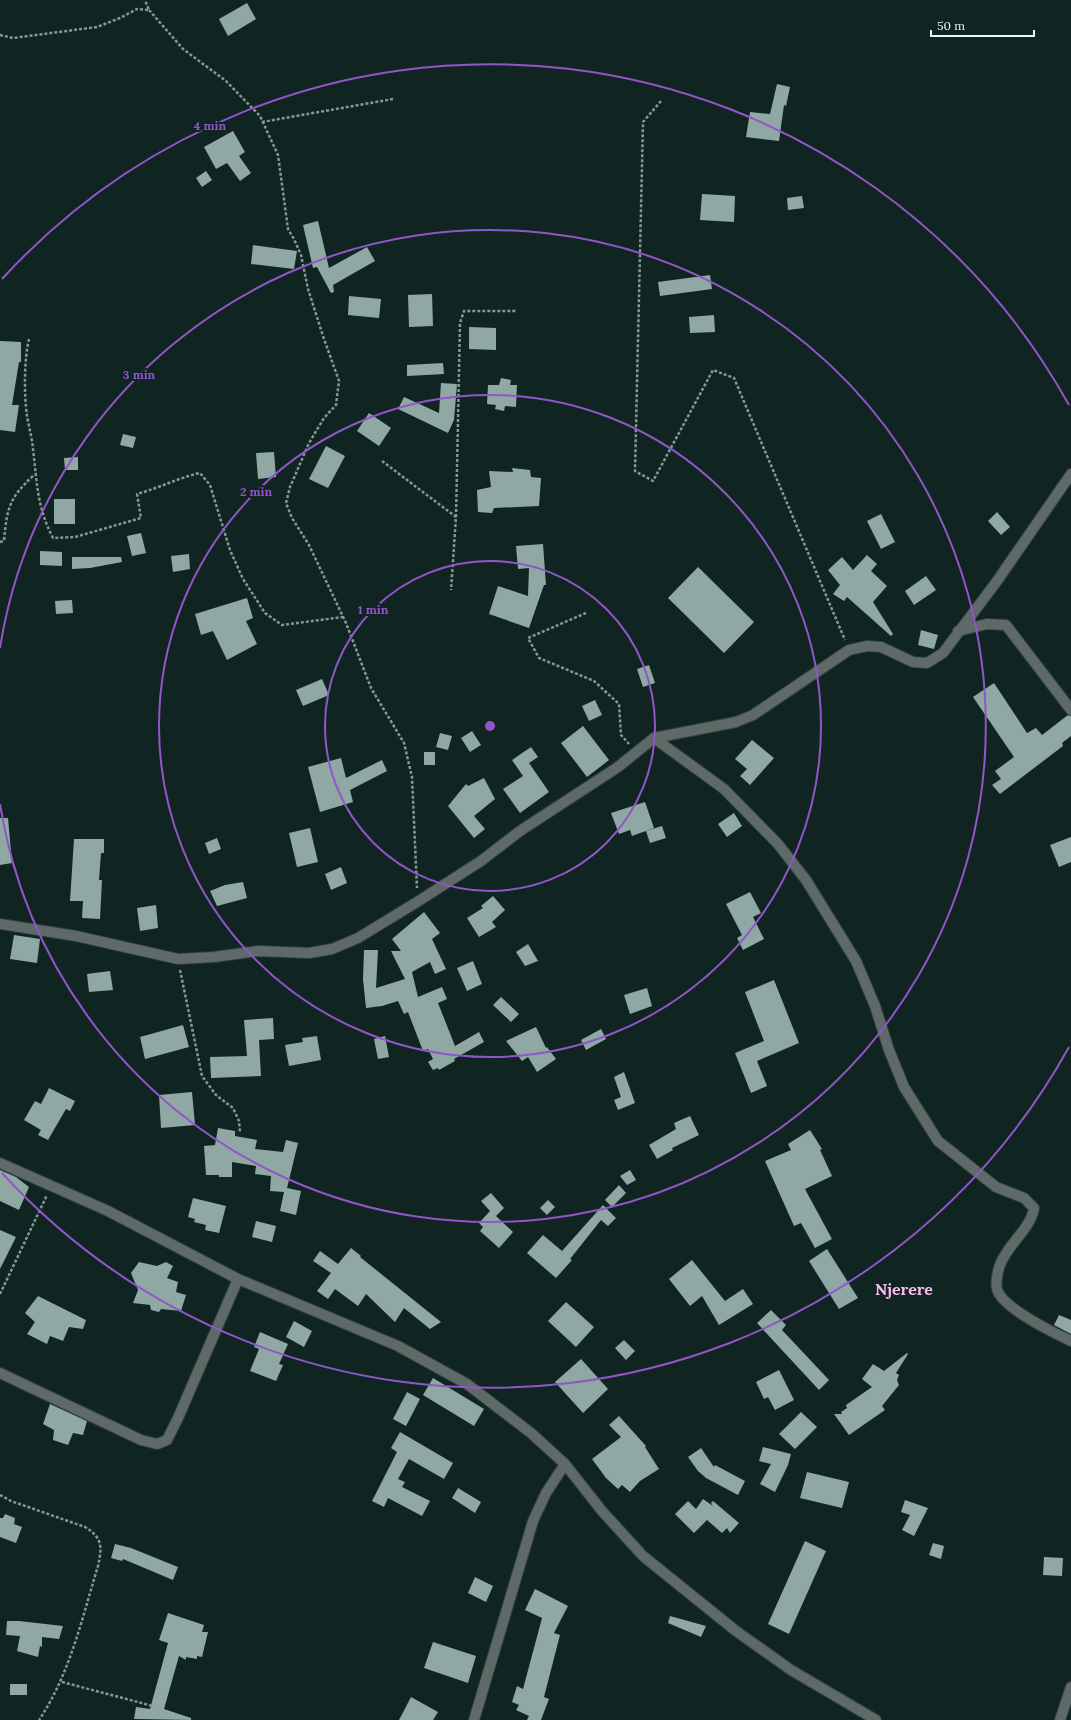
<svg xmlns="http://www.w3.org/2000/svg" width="1071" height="1720" font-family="Lora,serif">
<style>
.building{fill:#90a8a3}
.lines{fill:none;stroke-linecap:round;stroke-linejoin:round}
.minor-casing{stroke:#2f423f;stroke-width:12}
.path{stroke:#879894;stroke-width:2.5;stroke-dasharray:3 2;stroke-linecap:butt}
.minor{stroke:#5f6967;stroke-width:10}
.ring{fill:none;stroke:#9155ca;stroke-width:2}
.labels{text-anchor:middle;stroke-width:4;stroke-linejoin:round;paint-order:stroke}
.quarter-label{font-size:16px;font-weight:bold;fill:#fbbaef;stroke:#102521}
.centre{fill:#9155ca;stroke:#102521;stroke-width:2}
.ring-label{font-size:12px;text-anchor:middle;font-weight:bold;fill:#9155ca;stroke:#102521;stroke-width:4;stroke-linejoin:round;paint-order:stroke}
</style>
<rect width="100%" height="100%" fill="#102521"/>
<!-- building -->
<path class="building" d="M 247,3 L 256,19 L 228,36 L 219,19 Z
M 777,84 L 790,87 L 786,106 L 784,105 L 779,141 L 746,137 L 750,112 L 770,114 Z
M 233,131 L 245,152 L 239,156 L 251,173 L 240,181 L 227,163 L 216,169 L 204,147 Z
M 206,171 L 212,180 L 202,187 L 196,178 Z
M 702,194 L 735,196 L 734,222 L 700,220 Z
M 802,196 L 804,208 L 788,210 L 787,198 Z
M 318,221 L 329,268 L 367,247 L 375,261 L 333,285 L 334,292 L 331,293 L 317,267 L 313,268 L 303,225 Z
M 253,245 L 297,251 L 294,269 L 251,264 Z
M 710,275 L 712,289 L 660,296 L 658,282 Z
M 432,294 L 433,326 L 409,327 L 408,295 Z
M 349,296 L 381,299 L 379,318 L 348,315 Z
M 714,315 L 715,332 L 690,333 L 689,317 Z
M 469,327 L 496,328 L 496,350 L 469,349 Z
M 0,341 L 21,342 L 21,362 L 19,362 L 12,405 L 19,405 L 15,432 L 0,430 Z
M 443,363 L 444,374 L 407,376 L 407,365 Z
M 501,378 L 511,380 L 510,385 L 517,385 L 516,407 L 505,406 L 504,411 L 495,409 L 496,405 L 487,404 L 488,385 L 499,385 Z
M 441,383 L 457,384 L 454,420 L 448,433 L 398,409 L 404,397 L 439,413 Z
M 369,413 L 391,428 L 379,446 L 357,431 Z
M 123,434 L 136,437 L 133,448 L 120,445 Z
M 326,446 L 345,456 L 328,488 L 309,479 Z
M 274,452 L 276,477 L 258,479 L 256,453 Z
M 78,457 L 78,470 L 65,470 L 64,458 Z
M 512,468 L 530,470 L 531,477 L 541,478 L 539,506 L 494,508 L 492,513 L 478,512 L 477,490 L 491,487 L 489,471 L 513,472 Z
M 54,499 L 75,499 L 75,524 L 54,524 Z
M 997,512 L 1010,527 L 1001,535 L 988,521 Z
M 881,514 L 895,542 L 881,549 L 867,521 Z
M 141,533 L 146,553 L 132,556 L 127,536 Z
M 543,544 L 546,585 L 544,585 L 529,628 L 489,614 L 498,586 L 528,596 L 529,568 L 518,569 L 516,546 Z
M 40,551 L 62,552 L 62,566 L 40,565 Z
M 189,554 L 190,569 L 173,572 L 171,556 Z
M 867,555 L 877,564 L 871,571 L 887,586 L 873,602 L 893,634 L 891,636 L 847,597 L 844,601 L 833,594 L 840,585 L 828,570 L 842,557 L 853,570 Z
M 72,557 L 121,557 L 122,562 L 90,568 L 72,569 Z
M 698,567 L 754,622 L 724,653 L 668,598 Z
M 926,576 L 936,590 L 914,605 L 905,591 Z
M 247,598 L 253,618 L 246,621 L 257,644 L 227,660 L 213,631 L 201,635 L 195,614 Z
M 72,600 L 73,613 L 56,614 L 55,601 Z
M 921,630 L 938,635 L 934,649 L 918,645 Z
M 649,665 L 655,683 L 643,687 L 637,669 Z
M 322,679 L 329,695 L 303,706 L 296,690 Z
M 994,683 L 1027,733 L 1036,728 L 1042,735 L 1068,715 L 1071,716 L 1071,736 L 1062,743 L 1063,746 L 1000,794 L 992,785 L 1001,779 L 995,771 L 1014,757 L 973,697 Z
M 595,700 L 602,715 L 589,721 L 582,706 Z
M 583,726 L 609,760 L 587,777 L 561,743 Z
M 472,731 L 481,745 L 470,752 L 461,738 Z
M 440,733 L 452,736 L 448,750 L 436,747 Z
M 752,740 L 774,758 L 750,785 L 740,776 L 747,769 L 735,759 Z
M 531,747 L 538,757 L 529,763 L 549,792 L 520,813 L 503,789 L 523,776 L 512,760 Z
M 424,752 L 435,752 L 435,765 L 424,765 Z
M 341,758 L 346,778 L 382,760 L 387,771 L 350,790 L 353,802 L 320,812 L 308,767 Z
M 484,778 L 495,799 L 474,816 L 485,829 L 474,838 L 448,806 L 466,784 L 468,786 Z
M 645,802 L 654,828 L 632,836 L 630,830 L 619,834 L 611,813 Z
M 734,813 L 742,826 L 727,837 L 718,824 Z
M 0,818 L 8,818 L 12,863 L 0,865 Z
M 662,826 L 666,838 L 650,843 L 646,831 Z
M 310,828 L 318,862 L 297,867 L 289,833 Z
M 1071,837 L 1071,862 L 1059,867 L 1050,845 Z
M 217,838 L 221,849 L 209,854 L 205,843 Z
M 74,839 L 104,839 L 104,853 L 101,853 L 99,880 L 102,880 L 100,919 L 82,918 L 83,901 L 70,901 Z
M 341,867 L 347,883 L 331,890 L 325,874 Z
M 243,882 L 247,898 L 217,906 L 210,891 L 225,885 Z
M 750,892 L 761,913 L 753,917 L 764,939 L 743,950 L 737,938 L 742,935 L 726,904 Z
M 493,896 L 505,910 L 492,922 L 496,927 L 479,937 L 467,918 L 483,908 L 481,906 Z
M 156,905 L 158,928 L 140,931 L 137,908 Z
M 424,912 L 440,933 L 432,939 L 446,969 L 435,974 L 430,962 L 412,972 L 418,997 L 442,987 L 447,999 L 438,1003 L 455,1046 L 479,1032 L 484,1042 L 454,1059 L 455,1061 L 439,1070 L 438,1068 L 433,1070 L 428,1062 L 433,1059 L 428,1049 L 423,1051 L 408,1012 L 404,1014 L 398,1001 L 382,1006 L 366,1008 L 363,979 L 364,950 L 378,950 L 376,988 L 405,979 L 391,951 L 401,951 L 392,939 Z
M 14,935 L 40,939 L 37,963 L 10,959 Z
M 528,944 L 538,961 L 525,966 L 516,952 Z
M 473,961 L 482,984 L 467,991 L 457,968 Z
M 110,971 L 113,990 L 89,992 L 87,974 Z
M 774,980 L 799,1043 L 757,1061 L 767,1086 L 751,1093 L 735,1053 L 764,1041 L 745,992 Z
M 647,988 L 652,1006 L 630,1014 L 624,995 Z
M 501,997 L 519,1014 L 511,1022 L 493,1005 Z
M 273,1018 L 274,1039 L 259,1040 L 261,1076 L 211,1078 L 210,1057 L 247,1056 L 244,1020 Z
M 183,1025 L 189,1047 L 145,1059 L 140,1037 Z
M 536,1027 L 546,1048 L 547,1047 L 556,1059 L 537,1072 L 528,1057 L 522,1061 L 506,1041 Z
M 601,1029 L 606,1039 L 586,1050 L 581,1040 Z
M 317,1036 L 321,1060 L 289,1066 L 285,1045 L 303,1042 L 302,1038 Z
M 385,1036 L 389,1057 L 378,1059 L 374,1039 Z
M 624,1072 L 635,1103 L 618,1110 L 614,1100 L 621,1097 L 614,1077 Z
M 49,1088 L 75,1101 L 70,1111 L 66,1109 L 48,1140 L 38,1135 L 41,1130 L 24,1120 L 35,1101 L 41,1104 Z
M 192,1092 L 195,1125 L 161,1128 L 159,1095 Z
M 690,1116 L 699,1135 L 672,1148 L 673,1150 L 657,1159 L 649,1145 L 676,1129 L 674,1123 Z
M 218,1128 L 235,1131 L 235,1136 L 257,1140 L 255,1149 L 283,1152 L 286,1140 L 298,1143 L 287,1188 L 301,1191 L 296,1215 L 280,1211 L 284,1192 L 270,1191 L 271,1176 L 255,1174 L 256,1166 L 232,1162 L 232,1177 L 219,1177 L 219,1175 L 206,1175 L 204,1146 L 215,1145 Z
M 810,1130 L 822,1149 L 820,1150 L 832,1176 L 805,1189 L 832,1239 L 815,1248 L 801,1223 L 794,1226 L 765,1161 L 791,1150 L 788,1144 Z
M 0,1170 L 16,1177 L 29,1187 L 19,1210 L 0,1201 Z
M 630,1170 L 636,1180 L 627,1185 L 620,1176 Z
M 619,1185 L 626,1193 L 612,1207 L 605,1200 Z
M 491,1193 L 504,1208 L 496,1216 L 513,1232 L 499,1248 L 480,1231 L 483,1227 L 479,1223 L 490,1211 L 481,1201 Z
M 193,1198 L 226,1206 L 219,1233 L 205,1230 L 206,1225 L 194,1222 L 195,1219 L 188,1217 Z
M 548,1200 L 555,1207 L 547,1215 L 540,1208 Z
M 603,1205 L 616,1218 L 608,1226 L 601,1220 L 570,1259 L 572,1260 L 556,1278 L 527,1253 L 543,1235 L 562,1251 Z
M 256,1221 L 276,1226 L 272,1242 L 252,1237 Z
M 0,1230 L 16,1237 L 0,1269 Z
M 351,1248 L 361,1256 L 360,1257 L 441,1322 L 430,1329 L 404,1308 L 395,1322 L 366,1294 L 358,1306 L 335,1289 L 328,1299 L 317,1291 L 331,1273 L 313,1261 L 320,1251 L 338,1264 Z
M 827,1249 L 858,1298 L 839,1309 L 809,1261 Z
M 692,1260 L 725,1301 L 743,1289 L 753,1304 L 719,1325 L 702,1296 L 690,1306 L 669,1279 Z
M 139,1262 L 157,1266 L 166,1262 L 173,1266 L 167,1278 L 178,1282 L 176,1292 L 186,1295 L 181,1311 L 161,1309 L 159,1312 L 151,1310 L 150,1305 L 133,1303 L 138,1290 L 131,1273 Z
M 38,1296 L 86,1320 L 83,1329 L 69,1327 L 63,1341 L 50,1336 L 47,1344 L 27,1334 L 35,1322 L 25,1313 Z
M 566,1302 L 594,1327 L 576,1347 L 548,1321 Z
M 771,1310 L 786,1325 L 782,1330 L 829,1380 L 819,1390 L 757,1323 Z
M 1059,1315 L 1071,1320 L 1071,1334 L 1054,1325 Z
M 294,1321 L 312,1331 L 304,1347 L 286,1337 Z
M 260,1332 L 288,1344 L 279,1364 L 283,1365 L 276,1381 L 250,1371 L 259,1349 L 254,1347 Z
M 624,1340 L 635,1351 L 626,1360 L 615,1348 Z
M 907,1353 L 908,1354 L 896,1373 L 899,1375 L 897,1380 L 899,1385 L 882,1406 L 885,1410 L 849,1435 L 834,1414 L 842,1414 L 841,1412 L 847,1408 L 846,1405 L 872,1387 L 862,1379 L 873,1364 L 884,1371 Z
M 581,1359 L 608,1389 L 583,1413 L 555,1382 Z
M 779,1370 L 794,1400 L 775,1410 L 768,1397 L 764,1399 L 756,1382 Z
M 433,1378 L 484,1409 L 474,1426 L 423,1395 Z
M 407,1392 L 420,1399 L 406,1426 L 393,1419 Z
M 50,1404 L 87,1421 L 83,1435 L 73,1433 L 68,1445 L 53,1440 L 54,1430 L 43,1424 Z
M 801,1412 L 817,1427 L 795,1449 L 779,1434 Z
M 619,1416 L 646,1446 L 645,1447 L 659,1469 L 640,1481 L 630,1492 L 622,1485 L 618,1489 L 606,1478 L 592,1459 L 621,1437 L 609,1425 Z
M 400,1432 L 453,1463 L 444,1479 L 409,1459 L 398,1479 L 405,1482 L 402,1487 L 430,1501 L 422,1516 L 388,1498 L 384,1507 L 372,1501 L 397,1452 L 391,1448 Z
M 763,1447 L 791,1454 L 788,1465 L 775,1492 L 760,1484 L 771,1464 L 759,1461 Z
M 701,1448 L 714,1467 L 715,1465 L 745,1481 L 738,1495 L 706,1478 L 698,1471 L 688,1457 Z
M 807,1472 L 849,1482 L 842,1508 L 800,1498 Z
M 458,1488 L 481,1502 L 475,1513 L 452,1498 Z
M 703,1499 L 713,1506 L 711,1503 L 713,1501 L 739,1523 L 730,1533 L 727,1528 L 722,1533 L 707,1520 L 694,1533 L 675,1514 L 688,1501 L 696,1509 Z
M 905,1500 L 928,1508 L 914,1536 L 902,1530 L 910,1515 L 901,1512 Z
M 5,1514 L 15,1518 L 14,1524 L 22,1527 L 16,1543 L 0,1537 L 0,1518 L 3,1518 Z
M 805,1541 L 826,1551 L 789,1634 L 768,1624 Z
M 933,1543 L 944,1546 L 941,1559 L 929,1555 Z
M 115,1544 L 131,1548 L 178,1567 L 173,1580 L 123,1559 L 122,1561 L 111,1558 Z
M 1044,1557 L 1063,1558 L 1062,1576 L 1043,1575 Z
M 475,1577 L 493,1586 L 486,1602 L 468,1593 Z
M 535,1589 L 568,1606 L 554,1633 L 560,1635 L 544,1697 L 549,1699 L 541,1720 L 527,1720 L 529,1716 L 516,1710 L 519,1705 L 512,1702 L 517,1686 L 523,1689 L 542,1618 L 525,1610 Z
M 168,1613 L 204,1625 L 202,1632 L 208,1632 L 202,1657 L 197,1656 L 197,1659 L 186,1657 L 186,1660 L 179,1656 L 164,1709 L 191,1718 L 191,1720 L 134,1719 L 136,1707 L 150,1709 L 168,1643 L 159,1640 Z
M 670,1616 L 706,1626 L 701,1637 L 668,1623 Z
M 7,1621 L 19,1621 L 63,1626 L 59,1639 L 42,1637 L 42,1647 L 40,1646 L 38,1657 L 17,1651 L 20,1636 L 6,1635 Z
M 433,1642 L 476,1656 L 468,1683 L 424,1668 Z
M 10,1684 L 27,1684 L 27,1695 L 10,1695 Z
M 411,1697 L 438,1712 L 433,1720 L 399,1720 Z"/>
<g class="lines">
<defs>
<path id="minor" d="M 958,631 L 987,624 L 1006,625 L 1071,710
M 654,738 L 736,722 L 753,715 L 849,650 L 867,646 L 881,647 L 913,662 L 927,663 L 943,653 L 997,581 L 1071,474
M 0,924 L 76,936 L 178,959 L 214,957 L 258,951 L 309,953 L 332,949 L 358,938 L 417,902 L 481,861 L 520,831 L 618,767 L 654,738 L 724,789 L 778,844 L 806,880 L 856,961 L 875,1006 L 889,1050 L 904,1087 L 938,1141 L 996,1187 L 1024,1198 L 1034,1208 C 1031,1227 1013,1240 1004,1257 C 999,1264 995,1280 997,1289 C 1001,1307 1054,1333 1071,1341
M 0,1163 L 108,1211 L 238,1279 L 398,1346 L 467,1384 L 531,1433 L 565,1464 L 602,1511 L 643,1556 L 736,1631 L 791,1670 L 876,1720
M 0,1373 L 141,1440 L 157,1444 L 167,1440 L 178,1418 L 238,1279
M 474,1720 L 533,1521 L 546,1493 L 565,1464
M 1060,1720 L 1071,1687"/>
</defs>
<!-- minor casing -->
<use href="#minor" class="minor-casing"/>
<!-- path -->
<path class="path" d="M 149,10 L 183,49 L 226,81 L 260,116 L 278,155 L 288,229 L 294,239 L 301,255 L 308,289 L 323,336 L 339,381 L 336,405 L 324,418 L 309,443 L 290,487 L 286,503 L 292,518 L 309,545 L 346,623 L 371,688 L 404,743 L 412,777 L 417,888
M 0,35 L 13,38 L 97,27 L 120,18 L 137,9 L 149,10 L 145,0
M 661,101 L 643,122 L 635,471 L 653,481 L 713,370 L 734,378 L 845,640
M 262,122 L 393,99
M 29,339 C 24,360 24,394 27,416 C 29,427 32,438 33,449 C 37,483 37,507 53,538 L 75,537 L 141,518 L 137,494 C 159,488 178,478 200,473 L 210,485 L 230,550 L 243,579 L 265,613 L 282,625 L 343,617
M 382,461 L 456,517 L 451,590
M 456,517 L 460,323 L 464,311 L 516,311
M 0,542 L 4,541 C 7,508 9,498 34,475
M 586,613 L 528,638 L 539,658 L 594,681 L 619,704 L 621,735 L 629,744
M 180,970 L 202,1076 L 216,1095 L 233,1108 L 239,1121 L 240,1132
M 0,1294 L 47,1195
M 0,1495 L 11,1501 L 85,1527 C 103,1538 102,1547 98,1566 C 82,1618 70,1674 39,1720
M 62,1682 L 153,1706"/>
<!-- minor -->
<use href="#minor" class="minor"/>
</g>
<!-- distance rings -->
<g class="ring">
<circle cx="490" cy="726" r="165"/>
<circle cx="490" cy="726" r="331"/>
<path d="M0 648A496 496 0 1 1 0 804"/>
<path d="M1069 1047A662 662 0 0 1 2 1173M2 279A662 662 0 0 1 1069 405"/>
</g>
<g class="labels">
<!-- quarter labels -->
<g class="quarter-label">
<text x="904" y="1295">Njerere</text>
</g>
</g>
<circle cx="490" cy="726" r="6" class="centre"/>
<g class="ring-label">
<text x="210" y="130">4 min</text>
<text x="139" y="379">3 min</text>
<text x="256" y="496">2 min</text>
<text x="373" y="614">1 min</text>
</g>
<!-- scale -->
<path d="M931 30v6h103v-6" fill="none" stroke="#eaf7f4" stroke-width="2"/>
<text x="937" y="30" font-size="12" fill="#eaf7f4" stroke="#102521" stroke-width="3" paint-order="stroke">50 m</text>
</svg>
